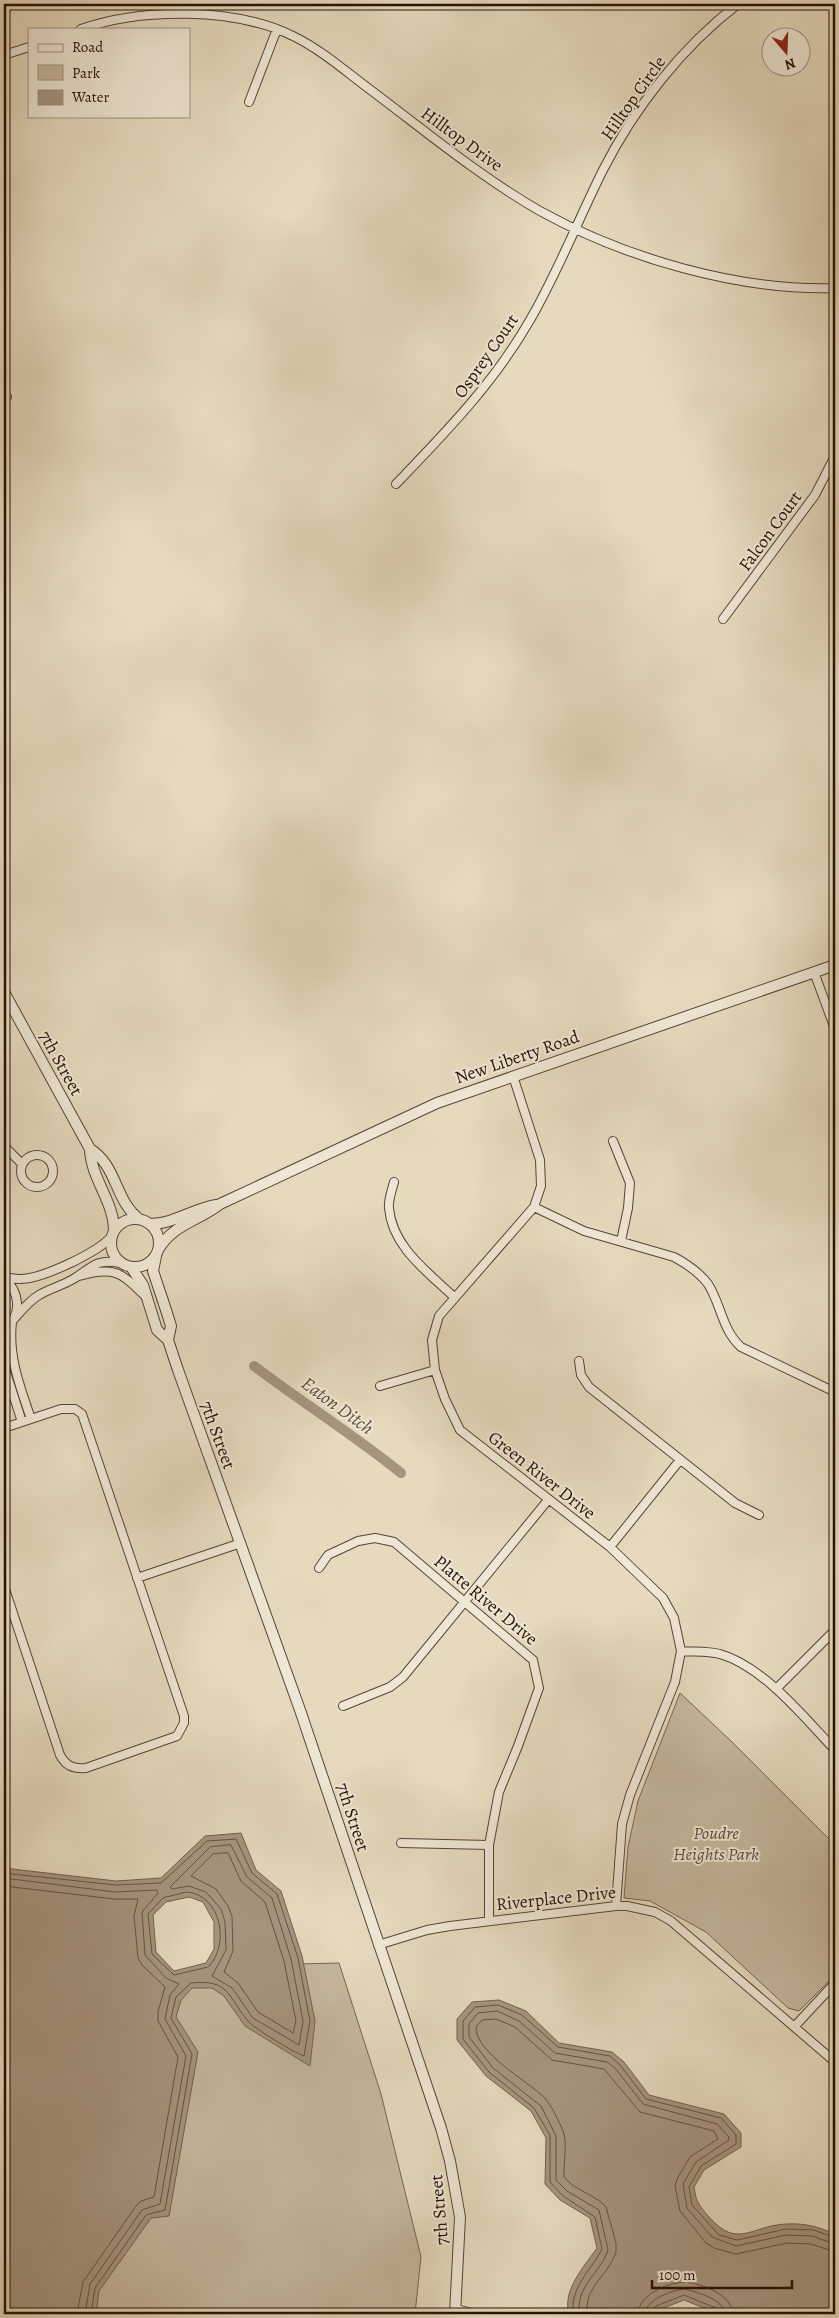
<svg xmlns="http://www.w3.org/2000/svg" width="839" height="2318" font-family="Alegreya,serif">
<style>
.green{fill:#c5b89f;stroke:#776452}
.water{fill:#a5957f;stroke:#73604f;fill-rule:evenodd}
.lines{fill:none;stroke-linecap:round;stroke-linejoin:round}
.shore{stroke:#675242;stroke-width:1}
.canal{stroke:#a5957f;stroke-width:10}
.minor-casing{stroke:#584234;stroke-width:10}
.tertiary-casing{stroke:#584234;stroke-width:12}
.minor{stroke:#eee7d5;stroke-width:8}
.tertiary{stroke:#eee7d5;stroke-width:10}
.labels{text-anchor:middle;stroke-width:4;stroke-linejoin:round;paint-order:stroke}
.street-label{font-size:18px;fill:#291006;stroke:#eee7d5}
.park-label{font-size:18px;font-style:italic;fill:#604b3c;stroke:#eee7d5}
.water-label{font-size:19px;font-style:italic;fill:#614c3c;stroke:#eee7d5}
</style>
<rect width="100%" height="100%" fill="#e5dabe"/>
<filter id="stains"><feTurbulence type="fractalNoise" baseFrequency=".004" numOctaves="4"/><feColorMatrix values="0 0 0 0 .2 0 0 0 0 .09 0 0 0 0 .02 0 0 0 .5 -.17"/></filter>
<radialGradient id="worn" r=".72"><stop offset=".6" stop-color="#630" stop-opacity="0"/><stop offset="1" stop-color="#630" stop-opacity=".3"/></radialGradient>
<!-- green -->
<path class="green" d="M 680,1693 L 733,1743 L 835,1845 L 835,1975 L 799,2011 L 788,2008 L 706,1932 L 650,1901 L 624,1898 L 628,1847 L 638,1801 Z
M 339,1963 L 381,2094 L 421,2257 L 415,2314 L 12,2314 L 135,2002 L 256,1965 Z"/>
<!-- water -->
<path class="water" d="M 241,1833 L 256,1870 L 281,1891 L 302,1956 L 315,2021 L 310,2066 L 245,2026 L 224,1996 L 212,1988 L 192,1988 L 181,2000 L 176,2017 L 198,2052 L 169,2216 L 151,2218 L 99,2291 L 96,2314 L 4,2314 L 4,1866 L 12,1869 L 116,1881 L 161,1878 L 205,1836 ZM 189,1897 L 203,1902 L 214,1922 L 214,1949 L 206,1963 L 174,1971 L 156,1952 L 153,1915 L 166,1902 Z
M 499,2000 L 526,2011 L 559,2043 L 612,2052 L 624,2062 L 649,2095 L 724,2114 L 741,2133 L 741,2147 L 704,2170 L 694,2187 C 696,2202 699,2205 709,2217 C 738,2250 752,2225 787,2224 C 805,2223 819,2227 835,2234 L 835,2314 L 719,2314 L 684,2300 L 658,2310 L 655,2314 L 569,2314 C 562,2290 584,2267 597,2248 L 590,2218 L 560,2200 L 545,2184 L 546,2138 L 531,2111 L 486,2076 L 457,2040 L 457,2019 L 472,2002 Z"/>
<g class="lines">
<!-- shore -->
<path class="shore" d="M 231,1845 L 247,1877 L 272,1898 L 291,1959 L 303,2021 L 299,2045 L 253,2018 L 232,1988 L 212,1976 L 226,1950 L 225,1922 L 221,1909 L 206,1892 L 189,1886 L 172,1889 L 170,1887 L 210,1847 Z
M 228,1853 L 241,1881 L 265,1902 L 284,1961 L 296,2021 L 293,2033 L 258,2012 L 238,1983 L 224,1972 L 233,1951 L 232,1916 L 228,1906 L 216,1889 L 191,1876 L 213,1854 Z
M 4,1871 L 12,1874 L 116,1885 L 161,1883 L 207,1841 L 236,1839 L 252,1873 L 277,1894 L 298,1958 L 310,2021 L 304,2056 C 295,2053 253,2028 248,2021 C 227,1996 230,1979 191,1983 L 176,1997 L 171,2018 L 192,2054 L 165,2210 L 146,2215 L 95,2288 L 91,2314
M 4,1878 L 115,1892 L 157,1890 L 158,1893 L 142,1912 L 145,1955 L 166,1978 L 179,1984 L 170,1995 L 165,2019 L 186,2056 L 160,2204 L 142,2210 L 90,2284 L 85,2314
M 4,1886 L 114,1899 L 138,1899 L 134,1916 L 138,1958 L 142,1965 L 165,1987 L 158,2012 L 158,2021 L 178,2057 L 154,2197 L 141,2201 L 136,2206 L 83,2282 L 77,2314
M 187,1892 C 222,1895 230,1946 208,1967 L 174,1975 L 152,1954 L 148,1914 L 163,1898 Z
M 573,2314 C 570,2287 590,2272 602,2249 L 595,2217 L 563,2196 L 550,2182 L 550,2135 L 534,2108 L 489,2072 L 463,2039 L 463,2021 L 475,2007 L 498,2005 L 522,2015 L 558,2047 L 610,2056 L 620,2065 L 646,2099 L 721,2118 L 736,2135 L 736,2144 L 701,2166 L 689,2187 L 692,2205 L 719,2235 L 737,2240 L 786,2229 L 814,2230 L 835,2238
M 579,2314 C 577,2283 599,2276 608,2250 L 599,2210 L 567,2191 L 556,2180 L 556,2136 L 541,2106 L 493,2068 L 469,2037 L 469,2024 L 478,2013 L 497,2011 L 519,2021 L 555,2053 L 607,2062 L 616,2069 L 643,2104 L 717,2124 L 729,2137 L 729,2140 L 696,2162 L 683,2184 L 687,2208 L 712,2237 L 736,2246 L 786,2235 L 812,2236 L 835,2244
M 587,2314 C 585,2284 608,2277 616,2252 L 616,2243 L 606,2207 L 600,2201 L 572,2185 L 564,2177 C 563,2163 568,2144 563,2131 C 559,2121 551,2105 544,2097 C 527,2081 475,2052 476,2027 L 482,2020 L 496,2019 L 515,2027 L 552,2060 L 604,2069 L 640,2112 L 714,2131 L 718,2139 L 690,2157 L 678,2177 L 675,2185 L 680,2211 L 706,2243 L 714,2248 L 736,2254 L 787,2243 L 811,2244 L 835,2252
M 638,2314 C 639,2294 667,2283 685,2282 C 702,2284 732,2294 733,2314
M 645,2314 C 646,2299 671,2291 684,2289 C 697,2292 724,2299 725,2314
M 652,2314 L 656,2306 L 684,2295 L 716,2308 L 719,2314"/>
<!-- canal -->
<path class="canal" d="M 254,1366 C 303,1403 354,1435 401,1473"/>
<defs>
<path id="minor" d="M 81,29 C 141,8 234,7 293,36 C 320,49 344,70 368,88 C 424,130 479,176 540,211 C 625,258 738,291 835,288
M 4,55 L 29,47
M 249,102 L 277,29
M 4,397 L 7,397
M 396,484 C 445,433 494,383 530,320 C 558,272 578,220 603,170 C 635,107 682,47 738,4
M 723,619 L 815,495 L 835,456
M 814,972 L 835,1029
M 513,1076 L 540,1160 L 541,1186 L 534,1207 L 439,1316 L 432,1340 L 435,1370 L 445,1399 L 460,1430 L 610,1547 L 663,1598 L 674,1618 L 681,1651 L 675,1682 L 630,1795 L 622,1824 L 616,1906
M 613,1141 L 630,1183 L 628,1208 L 621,1241
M 4,1146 L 22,1164
M21 1171a16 16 0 1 1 32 0a16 16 0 1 1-32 0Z
M 394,1182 C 392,1190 388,1200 389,1208 C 392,1247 428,1272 454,1297
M 534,1207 L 584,1231 L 674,1257 C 687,1264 699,1272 708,1284 C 721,1304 722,1330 741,1347 L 835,1392
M 79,1276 C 114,1266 121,1272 145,1296
M 4,1277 C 9,1278 14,1279 20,1279 C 42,1279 97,1253 112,1236
M 4,1278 C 20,1292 23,1315 4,1329
M 14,1319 C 22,1310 29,1301 39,1295 C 51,1288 64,1285 75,1278 C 92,1267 98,1258 120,1263
M 12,1322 C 8,1357 20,1386 31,1419
M 579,1361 L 581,1375 L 589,1387 L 735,1503 L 759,1515
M 4,1366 L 22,1422
M 380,1386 L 435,1370
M 4,1428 L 61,1409 L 75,1409 L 82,1414 L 184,1716 L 184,1723 L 177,1736 L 86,1768 C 73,1769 66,1766 60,1755 L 4,1586
M 610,1547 L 680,1460
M 319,1568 L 328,1555 L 358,1541 L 375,1538 L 394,1542 L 533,1660 L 539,1688 L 518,1746 L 499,1792 L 489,1845 L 489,1920
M 137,1578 L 241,1543
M 681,1651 C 694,1652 708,1651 720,1654 C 764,1667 804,1717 835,1750
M 776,1689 L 835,1630
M 343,1706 L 390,1687 L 403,1677 L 548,1500
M 401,1843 L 489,1845
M 378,1945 L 427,1930 L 450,1926 L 616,1906 L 627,1906 L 655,1912 L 671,1921 L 835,2062
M 795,2026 L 835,1983
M 456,2309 L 476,2314"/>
<path id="tertiary" d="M 4,992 L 90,1149 C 91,1179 114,1201 114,1231
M 90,1149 C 117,1165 115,1201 139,1219
M111 1243a24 24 0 1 1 48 0a24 24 0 1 1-48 0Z
M 150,1224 C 173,1224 193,1209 216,1205
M 158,1250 C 173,1224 197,1222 220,1204 L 437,1103 L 835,965
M 156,1256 L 153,1271 L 166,1310 L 171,1326 L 168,1340 L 178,1370 L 300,1710 L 441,2128 L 450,2161 L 460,2217 L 455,2314
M 131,1267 L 143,1285 L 157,1330 L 168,1340"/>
</defs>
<!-- minor casing -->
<use href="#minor" class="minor-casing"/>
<!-- tertiary casing -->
<use href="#tertiary" class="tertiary-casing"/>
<!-- minor -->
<use href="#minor" class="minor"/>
<!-- tertiary -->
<use href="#tertiary" class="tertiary"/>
</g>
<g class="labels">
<!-- street labels -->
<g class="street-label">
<text transform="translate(633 98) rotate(-55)" y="6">Hilltop Circle</text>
<text transform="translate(462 139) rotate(36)" y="6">Hilltop Drive</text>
<text transform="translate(486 356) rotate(-55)" y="6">Osprey Court</text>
<text transform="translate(770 531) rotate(-54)" y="6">Falcon Court</text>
<text transform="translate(517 1057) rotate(-19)" y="6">New Liberty Road</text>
<text transform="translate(61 1063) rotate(61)" y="6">7th Street</text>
<text transform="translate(218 1435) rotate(70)" y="6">7th Street</text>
<text transform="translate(542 1475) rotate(38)" y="6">Green River Drive</text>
<text transform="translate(486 1600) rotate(40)" y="6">Platte River Drive</text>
<text transform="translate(353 1817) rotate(72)" y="6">7th Street</text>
<text transform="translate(556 1898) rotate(-6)" y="6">Riverplace Drive</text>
<text transform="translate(439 2210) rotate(-95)" y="6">7th Street</text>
</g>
<!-- park labels -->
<g class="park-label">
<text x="716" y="1839">Poudre<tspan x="716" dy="21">Heights Park</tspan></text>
</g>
<!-- water labels -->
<g class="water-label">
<text transform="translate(338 1405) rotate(36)" y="7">Eaton Ditch</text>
</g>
</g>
<!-- margin -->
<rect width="839" height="2318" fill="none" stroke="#e5dabe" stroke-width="20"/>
<rect x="5" y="5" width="829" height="2308" fill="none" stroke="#291006" stroke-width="2.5"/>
<rect x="10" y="10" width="819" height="2298" fill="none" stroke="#291006"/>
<!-- legend -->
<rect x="28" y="28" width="162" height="90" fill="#eee7d5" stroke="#9f9182"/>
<rect x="38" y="44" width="25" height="8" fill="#eee7d5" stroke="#9f9182"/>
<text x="72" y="52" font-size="15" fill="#291006">Road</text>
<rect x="38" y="65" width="25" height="15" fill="#c5b89f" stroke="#9f9182"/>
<text x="72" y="78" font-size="15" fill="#291006">Park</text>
<rect x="38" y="90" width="25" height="15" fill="#a5957f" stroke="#9f9182"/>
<text x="72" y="102" font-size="15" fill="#291006">Water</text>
<!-- north arrow -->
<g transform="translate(786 52) rotate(161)"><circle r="24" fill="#eee7d5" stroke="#9f9182"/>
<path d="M0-4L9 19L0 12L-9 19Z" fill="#8f2418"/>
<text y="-8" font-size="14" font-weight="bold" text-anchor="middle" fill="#291006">N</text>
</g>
<!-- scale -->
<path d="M652 2280v8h140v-8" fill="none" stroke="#291006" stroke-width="2.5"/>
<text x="659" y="2280" font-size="15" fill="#291006" stroke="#eee7d5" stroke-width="4" paint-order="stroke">100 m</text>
<rect width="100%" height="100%" filter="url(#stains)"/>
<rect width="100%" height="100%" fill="url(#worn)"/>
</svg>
